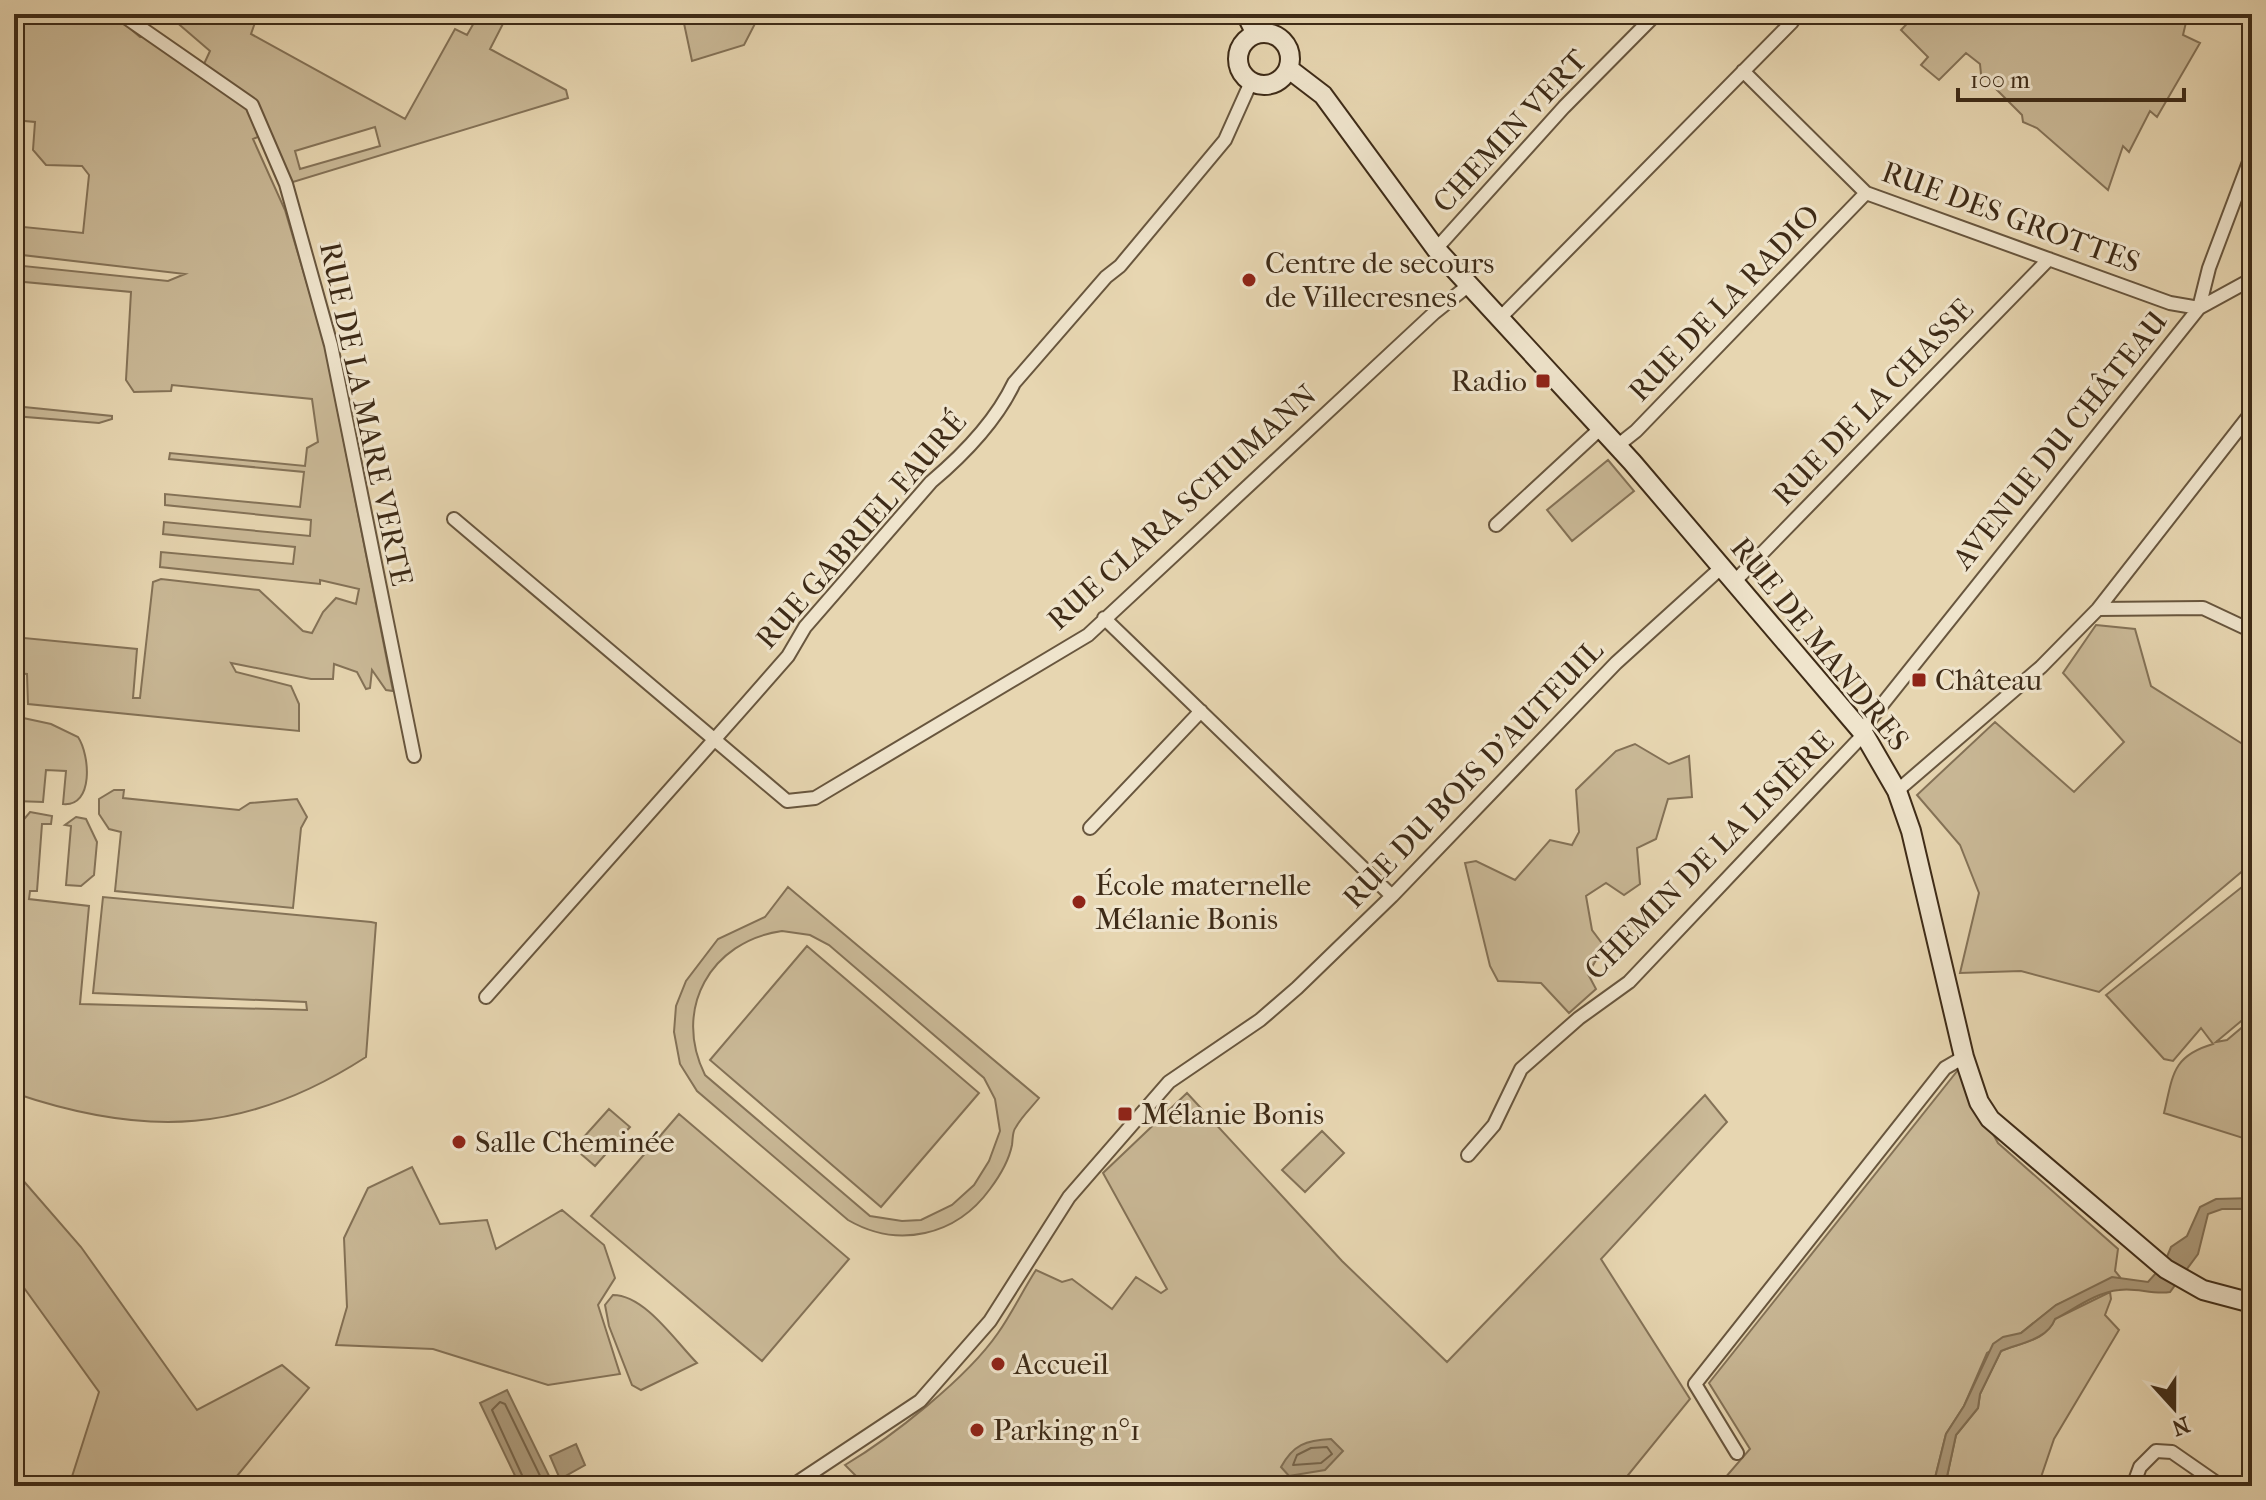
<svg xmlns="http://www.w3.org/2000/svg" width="2266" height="1500" font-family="'IM FELL French Canon',serif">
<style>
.green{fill:#cab997;stroke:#847257;stroke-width:2;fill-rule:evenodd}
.water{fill:#ae9c7d;stroke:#816f54;stroke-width:2}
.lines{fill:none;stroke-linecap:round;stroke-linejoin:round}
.shore{stroke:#76644a;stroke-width:2}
.street-casing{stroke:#68563e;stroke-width:16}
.secondary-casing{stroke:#3e2b17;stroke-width:22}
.street{stroke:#efe4cc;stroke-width:12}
.secondary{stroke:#efe4cc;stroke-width:18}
.poi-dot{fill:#8f2418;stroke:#efe4cc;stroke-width:3}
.labels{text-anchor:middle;stroke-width:6;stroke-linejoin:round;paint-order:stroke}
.street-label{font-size:30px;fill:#3e2b17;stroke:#efe4cc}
.poi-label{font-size:30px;fill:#3e2b17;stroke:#efe4cc;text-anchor:start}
</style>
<rect width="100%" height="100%" fill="#e7d6b1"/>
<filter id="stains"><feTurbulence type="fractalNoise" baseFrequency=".0025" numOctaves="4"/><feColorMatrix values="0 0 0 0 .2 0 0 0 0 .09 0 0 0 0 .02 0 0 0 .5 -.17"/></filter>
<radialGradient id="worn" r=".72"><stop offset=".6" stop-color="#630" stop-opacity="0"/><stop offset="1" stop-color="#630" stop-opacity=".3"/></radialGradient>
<!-- green -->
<path class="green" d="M 17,14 L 113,14 L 140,37 L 164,37 L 204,64 L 210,51 L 167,14 L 258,14 L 251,34 L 405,119 L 455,29 L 467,35 L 479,14 L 508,14 L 490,49 L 566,90 L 568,98 L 293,182 L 288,181 L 269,132 L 253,139 L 285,210 L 324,341 L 393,691 L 386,690 L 372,670 L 370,688 L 366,689 L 357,672 L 334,664 L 333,679 L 311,679 L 231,663 L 236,672 L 291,686 L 299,704 L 299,731 L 28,704 L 27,674 L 14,673 L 14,637 L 137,649 L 133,698 L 140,698 L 153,582 L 161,579 L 259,590 L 303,631 L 312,633 L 323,612 L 336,598 L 356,604 L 359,589 L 320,580 L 320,584 L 160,567 L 161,552 L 293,564 L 295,547 L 163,534 L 164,522 L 310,536 L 311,520 L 165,505 L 165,494 L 300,507 L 304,472 L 169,459 L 170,453 L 305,466 L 307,448 L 318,442 L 312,399 L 172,385 L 171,391 L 134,392 L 126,380 L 131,292 L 14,281 L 14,265 L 168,281 L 185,274 L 14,254 L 14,226 L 83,233 L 89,175 L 82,166 L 46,165 L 33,150 L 35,122 L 14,120 L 14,20 ZM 375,127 L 380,146 L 300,169 L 295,151 Z
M 682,14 L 760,14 L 744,45 L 692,61 Z
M 1916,14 L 2188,14 L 2183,35 L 2200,43 L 2157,117 L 2150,111 L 2129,152 L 2123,146 L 2108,190 L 2037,128 L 2023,122 L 2022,115 L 1981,74 L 1980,64 L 1966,53 L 1939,80 L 1921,65 L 1928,57 L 1901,30 Z
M 14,406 L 112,416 L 112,419 L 99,423 L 14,416 Z
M 1608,460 L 1634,491 L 1572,541 L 1547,510 Z
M 2096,625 L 2135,629 L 2151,686 L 2252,750 L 2252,863 L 2099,992 L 2021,971 L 1960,973 L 1979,893 L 1960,845 L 1917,795 L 1995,722 L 2074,792 L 2124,742 L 2063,673 Z
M 14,716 L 51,724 L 78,737 C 90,755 94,807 63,804 L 66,771 L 46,770 L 43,802 L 15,801 Z
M 1635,744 L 1669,764 L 1689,756 L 1692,797 L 1668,799 L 1656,839 L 1637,848 L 1640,884 L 1624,895 L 1606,883 L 1586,896 L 1592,930 L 1604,946 L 1588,974 L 1596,989 L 1569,1013 L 1541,983 L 1498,981 L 1490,966 L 1465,863 L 1476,861 L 1515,880 L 1550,840 L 1572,845 L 1579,832 L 1576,790 L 1616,751 Z
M 114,790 L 124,790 L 123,798 L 239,810 L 250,803 L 297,799 L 307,817 L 301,828 L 293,908 L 115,891 L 121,832 L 109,829 L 99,814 L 99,799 Z
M 30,812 L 52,816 L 51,824 L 42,824 L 37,891 L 30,891 L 29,899 L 89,906 L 80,1004 L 307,1010 L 306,1002 L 93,993 L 103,897 L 371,922 L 376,923 L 366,1057 C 247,1134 146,1138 14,1093 L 14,859 L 19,847 L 14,831 Z
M 76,817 L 86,819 L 97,842 L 94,875 L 81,886 L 66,885 L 71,826 L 65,825 Z
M 2252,879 L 2252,1012 L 2216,1042 L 2227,1040 L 2252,1019 L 2252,1134 L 2246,1139 L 2164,1113 C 2173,1075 2172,1056 2213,1044 L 2201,1028 L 2173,1061 L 2164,1059 L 2106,995 Z
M 788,887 L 1039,1098 C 1032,1107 1022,1116 1016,1127 C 1012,1132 1013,1138 1012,1145 C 1009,1160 999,1177 990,1189 C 956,1236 898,1249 848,1220 L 697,1091 L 680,1064 L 674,1032 L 676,1006 L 686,981 L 718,939 L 765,917 ZM 782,931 L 810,935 L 829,945 L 984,1078 L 995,1099 L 1000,1131 L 989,1161 L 974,1185 L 952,1205 L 921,1220 L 902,1221 L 870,1216 L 705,1075 C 672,1009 711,941 782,931 Z
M 807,946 L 979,1093 L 881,1207 L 710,1060 Z
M 1958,1070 L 1998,1143 L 2118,1249 L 2115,1271 L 2120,1277 L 2056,1305 L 2021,1333 L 1987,1353 L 1964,1406 L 1946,1434 L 1933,1486 L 1718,1486 L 1750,1449 L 1709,1383 Z
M 1187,1093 L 1342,1261 L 1447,1362 L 1705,1095 L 1727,1122 L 1601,1259 L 1690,1399 L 1624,1480 L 1625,1486 L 866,1486 L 845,1465 C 892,1437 967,1378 998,1333 C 1012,1313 1023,1290 1036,1270 L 1062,1282 L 1072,1279 L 1112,1309 L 1136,1277 L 1161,1293 L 1167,1289 L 1103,1173 Z
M 609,1109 L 630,1127 L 595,1166 L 574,1148 Z
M 679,1114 L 849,1259 L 762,1361 L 591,1216 Z
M 1322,1131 L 1344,1153 L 1305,1192 L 1282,1170 Z
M 412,1167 L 440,1224 L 487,1220 L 496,1249 L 562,1210 L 604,1245 L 615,1278 L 598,1305 L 620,1374 L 548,1385 L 433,1349 L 336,1345 L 347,1307 L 344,1238 L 368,1188 Z
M 14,1170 L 81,1247 L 197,1410 L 282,1365 L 309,1388 L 237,1476 L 242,1486 L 69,1486 L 99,1392 L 14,1274 Z
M 2110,1292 L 2111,1299 L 2105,1315 L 2119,1330 L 2054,1439 L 2038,1486 L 1945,1486 L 1956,1435 L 1978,1408 L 1980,1394 L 2001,1351 C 2019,1343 2047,1341 2055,1319 Z
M 613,1295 C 645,1295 676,1342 697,1363 L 641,1390 L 632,1385 L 609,1326 L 605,1305 Z"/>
<!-- water -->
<path class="water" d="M 2252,1198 L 2252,1209 L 2222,1209 L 2208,1214 L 2198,1254 L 2170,1292 C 2152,1295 2136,1287 2119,1290 C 2097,1292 2074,1309 2055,1319 C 2047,1340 2020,1343 2001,1351 L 1980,1394 L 1978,1408 L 1956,1435 L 1945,1486 L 1933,1486 L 1946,1434 L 1964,1406 L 1993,1344 L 2003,1337 L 2021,1333 L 2056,1305 L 2112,1277 L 2148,1282 L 2164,1264 L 2171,1247 L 2187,1236 L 2200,1207 L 2216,1199 Z
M 507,1390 L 554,1486 L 520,1486 L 480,1403 Z
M 1331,1439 L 1343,1451 L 1325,1470 L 1289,1476 L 1281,1467 C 1293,1445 1306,1440 1331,1439 Z
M 576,1444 L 585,1465 L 560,1479 L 550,1456 Z"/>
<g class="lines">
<!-- shore -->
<path class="shore" d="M 1327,1447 L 1332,1454 L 1321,1463 L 1293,1465 L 1297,1455 L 1311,1448 Z
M 527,1486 L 492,1410 L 500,1402 L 505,1404 L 545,1486"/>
<defs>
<path id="street" d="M 121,14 L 252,105 L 286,184 L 331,345 L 414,756
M 1743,71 L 1866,193 L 2170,303 L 2199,308 L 2252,279
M 1436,249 L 1564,107 L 1656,14
M 1501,317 L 1792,22
M 1617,446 L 1636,431 L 1866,193
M 454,519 L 787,801 L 815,798 L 1088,635 L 1434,313 L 1469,285
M 1496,525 L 1601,428
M 1735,581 L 2049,259
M 2098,609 L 2203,608 L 2252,631
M 1104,618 L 1392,896
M 1897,791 L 2041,667 L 2098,609 L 2252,412
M 1090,828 L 1201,711
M 486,997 L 745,705 L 788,656 L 805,627 L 931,482 C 963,455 996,421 1014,383 L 1106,277 L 1120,266 L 1225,140 L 1251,82
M 1468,1155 L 1494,1125 L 1521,1069 L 1579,1018 L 1629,982 L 1864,734 L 1869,721 L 2199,308 L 2209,268 L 2252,154
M 1737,1453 L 1695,1384 L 1945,1068 L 1964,1057
M 792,1486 L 920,1401 L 990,1321 L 1069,1197 L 1169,1082 L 1260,1020 L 1297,988 L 1392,896 L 1616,663 L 1723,566
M 2133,1486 L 2140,1467 L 2156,1451 L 2172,1452 L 2221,1486"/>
<path id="secondary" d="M 1246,14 L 1256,34
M1238 59a26 26 0 1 1 52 0a26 26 0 1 1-52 0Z
M 1289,69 L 1323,95 L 1436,249 L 1632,462 L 1864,734 L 1897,791 L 1911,831 L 1964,1057 L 1979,1102 L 1990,1119 L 2166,1269 L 2203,1290 L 2252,1303"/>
</defs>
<!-- street casing -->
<use href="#street" class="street-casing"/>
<!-- secondary casing -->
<use href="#secondary" class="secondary-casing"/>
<!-- street -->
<use href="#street" class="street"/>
<!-- secondary -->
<use href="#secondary" class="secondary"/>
</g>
<!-- markers -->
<g class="poi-dot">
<circle cx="1249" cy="280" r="8"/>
<rect x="1535" y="373" width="16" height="16" rx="4"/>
<rect x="1911" y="672" width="16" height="16" rx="4"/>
<circle cx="1079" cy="902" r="8"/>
<rect x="1117" y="1106" width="16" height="16" rx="4"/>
<circle cx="459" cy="1142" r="8"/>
<circle cx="998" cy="1364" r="8"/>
<circle cx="977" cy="1430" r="8"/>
</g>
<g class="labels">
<!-- street labels -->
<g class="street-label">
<text transform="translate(1510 131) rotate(-47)" y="10">CHEMIN VERT</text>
<text transform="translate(2011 217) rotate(20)" y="10">RUE DES GROTTES</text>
<text transform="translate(1724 303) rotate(-46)" y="10">RUE DE LA RADIO</text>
<text transform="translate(1873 402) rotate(-46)" y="10">RUE DE LA CHASSE</text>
<text transform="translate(366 414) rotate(78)" y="10">RUE DE LA MARE VERTE</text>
<text transform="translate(2060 440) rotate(-51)" y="10">AVENUE DU CHÂTEAU</text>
<text transform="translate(1182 507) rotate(-42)" y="10">RUE CLARA SCHUMANN</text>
<text transform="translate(861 530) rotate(-49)" y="10">RUE GABRIEL FAURÉ</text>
<text transform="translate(1820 644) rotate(51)" y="10">RUE DE MANDRES</text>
<text transform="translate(1473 774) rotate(-46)" y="10">RUE DU BOIS D'AUTEUIL</text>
<text transform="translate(1709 855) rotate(-45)" y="10">CHEMIN DE LA LISIÈRE</text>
</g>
<!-- poi labels -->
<g class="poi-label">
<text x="1265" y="273">Centre de secours<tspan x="1265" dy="34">de Villecresnes</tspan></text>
<text x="1527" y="391" text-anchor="end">Radio</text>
<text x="1935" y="690">Château</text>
<text x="1095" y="895">École maternelle<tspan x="1095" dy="34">Mélanie Bonis</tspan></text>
<text x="1141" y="1124">Mélanie Bonis</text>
<text x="475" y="1152">Salle Cheminée</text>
<text x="1014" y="1374">Accueil</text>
<text x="993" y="1440">Parking n°1</text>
</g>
</g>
<!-- margin -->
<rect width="2266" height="1500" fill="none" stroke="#e7d6b1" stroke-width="48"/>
<rect x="16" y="16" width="2234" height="1468" fill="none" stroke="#3e2b17" stroke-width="4"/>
<rect x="24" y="24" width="2218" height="1452" fill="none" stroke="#3e2b17" stroke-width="2"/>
<!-- north arrow -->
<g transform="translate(2174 1408) rotate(159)" stroke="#efe4cc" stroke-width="6" paint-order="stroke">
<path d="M0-6L14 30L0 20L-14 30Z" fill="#3e2b17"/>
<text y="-12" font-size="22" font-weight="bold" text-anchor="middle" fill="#3e2b17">N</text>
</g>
<!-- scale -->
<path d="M1958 88v12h226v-12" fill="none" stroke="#3e2b17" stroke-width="4"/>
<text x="1970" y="88" font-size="24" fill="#3e2b17" stroke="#efe4cc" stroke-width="6" paint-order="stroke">100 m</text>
<rect width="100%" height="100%" filter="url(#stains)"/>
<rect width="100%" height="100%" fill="url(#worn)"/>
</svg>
